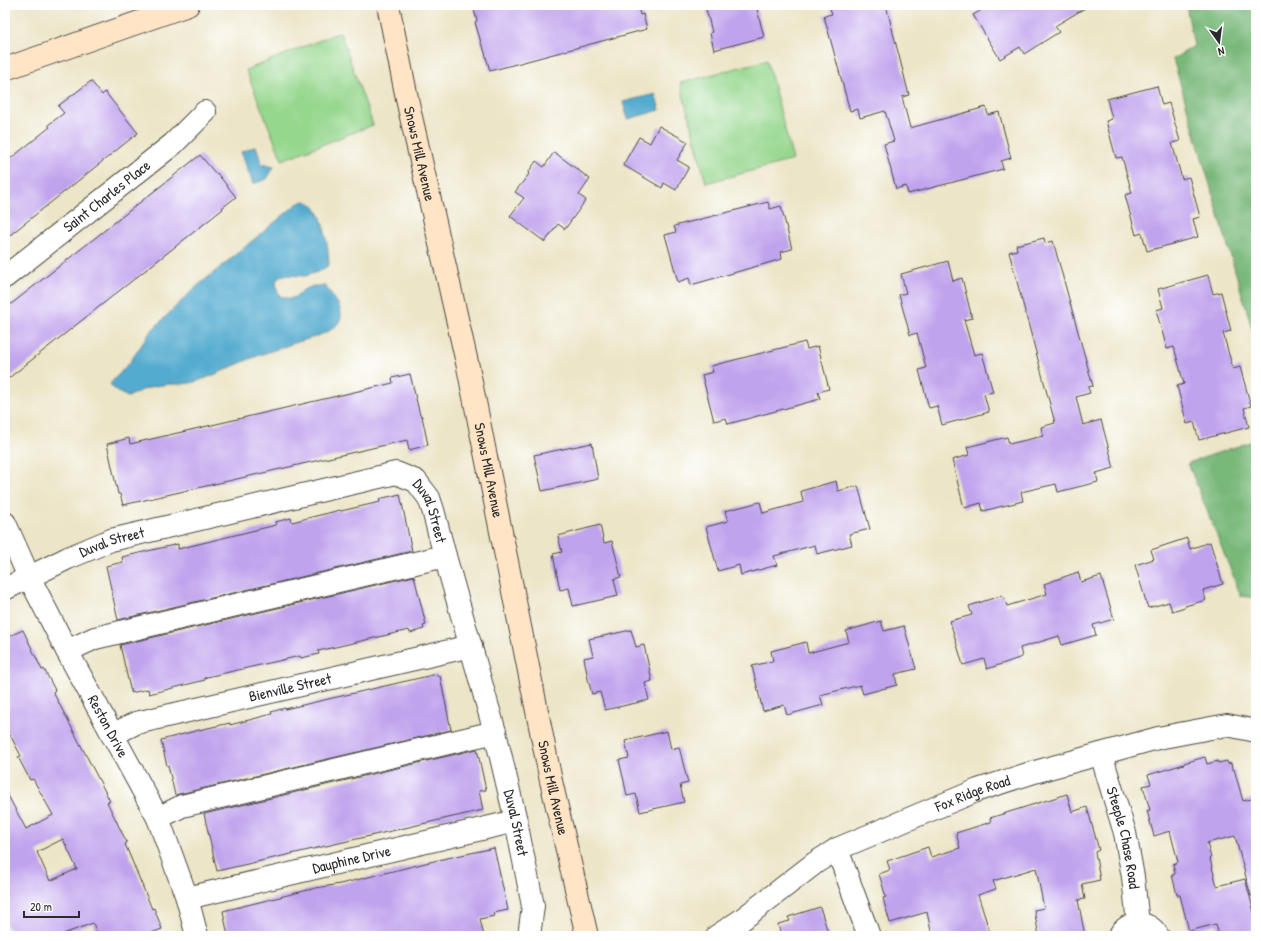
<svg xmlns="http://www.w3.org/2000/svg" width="1261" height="941" font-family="'Patrick Hand',sans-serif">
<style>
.green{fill:#96d78e;stroke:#60815c}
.forest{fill:#78b879;stroke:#527252}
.water{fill:#52abcf;stroke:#3e6b7d}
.building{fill:#c0a3ed;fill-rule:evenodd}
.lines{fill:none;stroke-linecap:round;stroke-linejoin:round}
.minor-casing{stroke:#484742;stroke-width:24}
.secondary-casing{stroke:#484742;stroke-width:24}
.minor{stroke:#fff;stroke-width:22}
.secondary{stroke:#ffe4c6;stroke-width:22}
.labels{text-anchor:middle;stroke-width:4;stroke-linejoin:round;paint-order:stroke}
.street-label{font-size:15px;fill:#2b2b2b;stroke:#fff}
</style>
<rect width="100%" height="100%" fill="#fff"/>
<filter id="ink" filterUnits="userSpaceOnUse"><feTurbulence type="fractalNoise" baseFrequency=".025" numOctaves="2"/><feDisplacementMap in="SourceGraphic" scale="8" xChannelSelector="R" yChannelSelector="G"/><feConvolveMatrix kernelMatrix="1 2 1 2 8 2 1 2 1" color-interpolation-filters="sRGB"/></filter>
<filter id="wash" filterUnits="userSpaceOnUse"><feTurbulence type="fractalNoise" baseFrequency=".012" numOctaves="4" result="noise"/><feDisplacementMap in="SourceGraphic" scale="16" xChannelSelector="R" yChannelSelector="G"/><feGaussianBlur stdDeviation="0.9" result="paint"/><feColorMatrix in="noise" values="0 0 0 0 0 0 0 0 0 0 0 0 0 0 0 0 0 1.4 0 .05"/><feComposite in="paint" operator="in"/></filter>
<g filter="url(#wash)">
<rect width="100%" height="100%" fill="#ece5c7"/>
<!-- green -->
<path class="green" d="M 340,32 L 373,125 L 282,160 L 246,70 Z
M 767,60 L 793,160 L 706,183 L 680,83 Z"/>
<!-- forest -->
<path class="forest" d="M 1186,5 L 1256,5 L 1256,342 L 1173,59 L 1194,46 Z
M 1256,440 L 1256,598 L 1241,596 L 1188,463 Z"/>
<!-- water -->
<path class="water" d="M 655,94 L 660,110 L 628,119 L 623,102 Z
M 256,146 L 262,164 L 274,167 L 267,179 L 253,184 L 241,152 Z
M 304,201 C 325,203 328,249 329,265 L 320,271 L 306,276 L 282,275 L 276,281 L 277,289 L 280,296 L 290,299 L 297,296 L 303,290 L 313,286 L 325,286 C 331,294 345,309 340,320 C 334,334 306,339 292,344 C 274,350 255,356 238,364 C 222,371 207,379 190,383 C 181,385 171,383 162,385 C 151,386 139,391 128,397 L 116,391 L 110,384 L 130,362 L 151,331 L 195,288 L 297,204 Z"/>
<g id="blocks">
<!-- building -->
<path class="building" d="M 473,5 L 638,5 L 640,15 L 643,14 L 647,29 L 490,71 L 483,46 L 482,46 L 475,22 L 477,21 Z
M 705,5 L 756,5 L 764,37 L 714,50 L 710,33 L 712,32 Z
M 829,5 L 886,5 L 909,95 L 902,97 L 910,128 L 986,107 L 988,115 L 999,112 L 1011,158 L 1001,161 L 1003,169 L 908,194 L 906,186 L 896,189 L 884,144 L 894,141 L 885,111 L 860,118 L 858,109 L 850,111 L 824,16 L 832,14 Z
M 990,5 L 1090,5 L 1055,26 L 1059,32 L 1024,54 L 1020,47 L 1000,59 L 973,15 Z
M 91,81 L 102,95 L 105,92 L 138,133 L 5,239 L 5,163 L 50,127 L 48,125 L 64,113 L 58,106 Z
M 1157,86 L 1162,105 L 1169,103 L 1180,141 L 1172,143 L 1182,179 L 1189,177 L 1200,217 L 1193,219 L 1198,237 L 1147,251 L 1142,233 L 1136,235 L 1125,195 L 1132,193 L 1122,157 L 1116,158 L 1106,121 L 1112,119 L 1107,99 Z
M 659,126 L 688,142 L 677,160 L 689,167 L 676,190 L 664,183 L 662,188 L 623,165 L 639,137 L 650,143 Z
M 554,152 L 590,179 L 579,195 L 586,200 L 565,229 L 558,224 L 545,242 L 510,216 L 524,198 L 515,192 L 529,174 L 528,173 L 536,161 L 544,167 Z
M 200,155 L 216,174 L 217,173 L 236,197 L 222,208 L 223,209 L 5,381 L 5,309 Z
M 768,202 L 770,209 L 781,206 L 792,249 L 781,252 L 782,259 L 691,285 L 689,278 L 678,282 L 665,235 L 676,232 L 674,226 Z
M 1044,238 L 1045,243 L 1053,241 L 1093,386 L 1088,387 L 1090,393 L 1076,397 L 1083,425 L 1101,420 L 1114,468 L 1096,473 L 1098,482 L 1058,492 L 1056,484 L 1021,492 L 1023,501 L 983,511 L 981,503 L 964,508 L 952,460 L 969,455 L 967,447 L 1007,437 L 1009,444 L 1043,436 L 1041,427 L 1055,423 L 1009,252 L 1017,250 L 1016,245 Z
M 948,261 L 953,281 L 962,278 L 972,318 L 964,320 L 974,355 L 982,353 L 993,392 L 984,394 L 989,412 L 942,425 L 937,406 L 929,408 L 919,370 L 926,368 L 917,333 L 910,335 L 899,295 L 906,293 L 901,274 Z
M 1208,275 L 1213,294 L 1221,292 L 1231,331 L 1223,333 L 1233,369 L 1240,367 L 1251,406 L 1244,408 L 1249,427 L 1199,440 L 1194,422 L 1187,424 L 1177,386 L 1184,384 L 1174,347 L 1167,349 L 1156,310 L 1163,308 L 1158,289 Z
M 805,342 L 807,349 L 818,346 L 829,389 L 818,392 L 820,399 L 728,424 L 726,418 L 714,421 L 702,375 L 713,372 L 711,366 Z
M 410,374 L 420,415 L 422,416 L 428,445 L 409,450 L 407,440 L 123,505 L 120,494 L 118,494 L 107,444 L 129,438 L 130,444 L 393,383 L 392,378 Z
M 592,443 L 598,479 L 542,491 L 534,455 Z
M 836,481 L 838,491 L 858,486 L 870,529 L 849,534 L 852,545 L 817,554 L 815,545 L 774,556 L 777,565 L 741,575 L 739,565 L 718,571 L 706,527 L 728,521 L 725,511 L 760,502 L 763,513 L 803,502 L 801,491 Z
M 400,494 L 412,551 L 118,620 L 106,566 L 123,562 L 122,557 L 178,544 L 178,549 L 276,525 L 275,522 L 291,518 L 292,522 L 340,510 L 341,511 L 380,502 L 379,499 Z
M 600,525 L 604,543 L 612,541 L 621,577 L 614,579 L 618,596 L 573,606 L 569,588 L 560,590 L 557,575 L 553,554 L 562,552 L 558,536 Z
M 1187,538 L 1190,549 L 1210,542 L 1223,584 L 1203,590 L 1206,600 L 1185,606 L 1185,607 L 1172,611 L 1169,602 L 1148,608 L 1135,565 L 1154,559 L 1151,550 Z
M 1078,572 L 1081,582 L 1101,576 L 1114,619 L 1093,625 L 1096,635 L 1062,645 L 1059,636 L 1020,648 L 1022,657 L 987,669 L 984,659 L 963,665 L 950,621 L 972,615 L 969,606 L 1003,595 L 1007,606 L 1047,594 L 1044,584 Z
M 414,576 L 426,625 L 423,626 L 424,629 L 410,633 L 409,630 L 318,651 L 319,654 L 301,658 L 300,656 L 207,677 L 204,678 L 205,680 L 149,694 L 148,689 L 131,693 L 120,645 Z
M 881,621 L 884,631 L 904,626 L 916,669 L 895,674 L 897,685 L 863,694 L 860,685 L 820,695 L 823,705 L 787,715 L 784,705 L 763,711 L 752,666 L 773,661 L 771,651 L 806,642 L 808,653 L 849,642 L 846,631 Z
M 23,630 L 42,670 L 44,669 L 55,690 L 53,692 L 110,801 L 107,802 L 127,843 L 125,844 L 152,909 L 154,908 L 162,929 L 143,936 L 98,936 L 93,923 L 58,936 L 13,936 L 10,930 L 9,930 L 5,921 L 5,790 L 26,829 L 53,815 L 33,779 L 30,780 L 18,757 L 21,756 L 5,725 L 5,638 ZM 63,839 L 77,869 L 50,881 L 37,852 Z
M 631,630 L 636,647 L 644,645 L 652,681 L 645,683 L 649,700 L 605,710 L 600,692 L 592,694 L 588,679 L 584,658 L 593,656 L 589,639 Z
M 437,674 L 437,676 L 440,676 L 451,730 L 175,795 L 168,765 L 167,766 L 161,740 L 199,730 L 230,723 L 230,725 L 272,714 L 271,712 L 285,708 L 285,709 Z
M 667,731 L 671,749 L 679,747 L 688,783 L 680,785 L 684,802 L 640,812 L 636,794 L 627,796 L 624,781 L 619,760 L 629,758 L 625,741 Z
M 477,749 L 486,790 L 479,791 L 483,810 L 217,871 L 204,814 Z
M 1205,757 L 1207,764 L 1218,761 L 1218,763 L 1227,761 L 1228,764 L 1231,763 L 1232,770 L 1234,769 L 1243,801 L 1256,798 L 1256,895 L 1251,896 L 1235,836 L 1207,843 L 1211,858 L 1210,859 L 1217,886 L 1245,879 L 1256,919 L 1256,936 L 1219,936 L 1216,924 L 1189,931 L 1180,895 L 1177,895 L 1172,875 L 1175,874 L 1173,864 L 1178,862 L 1170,831 L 1154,836 L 1147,811 L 1150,810 L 1143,786 L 1151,784 L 1148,775 L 1184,764 L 1184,763 Z
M 1067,794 L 1072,812 L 1087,807 L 1099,850 L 1095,852 L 1100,880 L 1082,884 L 1085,899 L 1078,900 L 1085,936 L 1039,936 L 1034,910 L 1044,908 L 1036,868 L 993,881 L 996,889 L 978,895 L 991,936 L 932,936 L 927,912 L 890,923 L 883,898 L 886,897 L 879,874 L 890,870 L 887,861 L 928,847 L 931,857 L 960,848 L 956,833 L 991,822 L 990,818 Z
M 494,848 L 508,910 L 493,913 L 494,916 L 480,919 L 484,936 L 228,936 L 223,911 L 316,888 L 340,884 L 438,860 Z
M 820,907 L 829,936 L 781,936 L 778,924 L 790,921 L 788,917 Z"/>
</g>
</g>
<g filter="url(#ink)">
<use href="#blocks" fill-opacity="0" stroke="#484742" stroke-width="1"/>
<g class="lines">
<defs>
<g id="minor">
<path id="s1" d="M 5,277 L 173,144 L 205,112"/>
<path id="s2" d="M 5,523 L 29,577 L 67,651 L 158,818 L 187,898 L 197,936"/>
<path id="s3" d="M 5,589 L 68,558 L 111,540 L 396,473 L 416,481 L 429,498 L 433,510 L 445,556 L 495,732 L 516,821 L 533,906 L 529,936"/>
<path d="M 67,651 L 95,638 L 445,556"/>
<path id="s4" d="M 112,735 L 136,723 L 471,646"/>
<path id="s5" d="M 1101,754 L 1125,833 L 1133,877 L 1138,924"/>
<path d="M 158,818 L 182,806 L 495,732"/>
<path d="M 837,849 L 869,936"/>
<path id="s6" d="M 187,898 L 516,821"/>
<path id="s7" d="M 717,936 L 740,921 L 815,863 L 837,849 L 978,790 L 1031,773 L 1158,738 L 1227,725 L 1256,731"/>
<path d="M 1119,936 C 1129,920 1148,920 1158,936"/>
</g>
<g id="secondary">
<path id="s8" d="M 388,5 L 409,108 L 468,367 L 551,781 L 587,936"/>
<path d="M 5,69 L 188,5"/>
</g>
</defs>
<!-- minor casing -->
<use href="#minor" class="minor-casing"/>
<!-- secondary casing -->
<use href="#secondary" class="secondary-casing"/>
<!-- minor -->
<use href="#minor" class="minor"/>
<!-- secondary -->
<use href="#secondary" class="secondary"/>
</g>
</g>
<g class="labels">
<!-- street labels -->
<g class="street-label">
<text dy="5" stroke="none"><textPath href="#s8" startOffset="152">Snows Mill Avenue</textPath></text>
<text dy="5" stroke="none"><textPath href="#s1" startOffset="130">Saint Charles Place</textPath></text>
<text dy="5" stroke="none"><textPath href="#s8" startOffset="476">Snows Mill Avenue</textPath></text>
<text dy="5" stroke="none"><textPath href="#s3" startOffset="465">Duval Street</textPath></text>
<text dy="5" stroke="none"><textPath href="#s3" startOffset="117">Duval Street</textPath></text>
<text dy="5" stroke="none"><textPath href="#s4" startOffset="185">Bienville Street</textPath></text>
<text dy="5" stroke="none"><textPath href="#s2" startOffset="228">Reston Drive</textPath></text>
<text dy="5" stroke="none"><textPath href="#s8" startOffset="800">Snows Mill Avenue</textPath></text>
<text dy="5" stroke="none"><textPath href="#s7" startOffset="295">Fox Ridge Road</textPath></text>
<text dy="5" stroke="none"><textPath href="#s3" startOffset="789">Duval Street</textPath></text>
<text dy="5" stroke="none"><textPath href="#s5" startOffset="87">Steeple Chase Road</textPath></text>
<text dy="5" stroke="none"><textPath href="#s6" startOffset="169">Dauphine Drive</textPath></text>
</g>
</g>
<!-- margin -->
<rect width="1261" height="941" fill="none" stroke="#fff" stroke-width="20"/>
<!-- north arrow -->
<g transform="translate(1219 42) rotate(166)" stroke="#ffffff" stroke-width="3" paint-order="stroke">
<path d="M0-3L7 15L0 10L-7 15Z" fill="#2b2b2b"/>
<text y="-6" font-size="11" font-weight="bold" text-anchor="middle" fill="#2b2b2b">N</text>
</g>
<!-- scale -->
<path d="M24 911v6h55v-6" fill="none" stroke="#2b2b2b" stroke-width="2"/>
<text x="30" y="911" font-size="12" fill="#2b2b2b" stroke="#ffffff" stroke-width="3" paint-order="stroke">20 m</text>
</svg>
